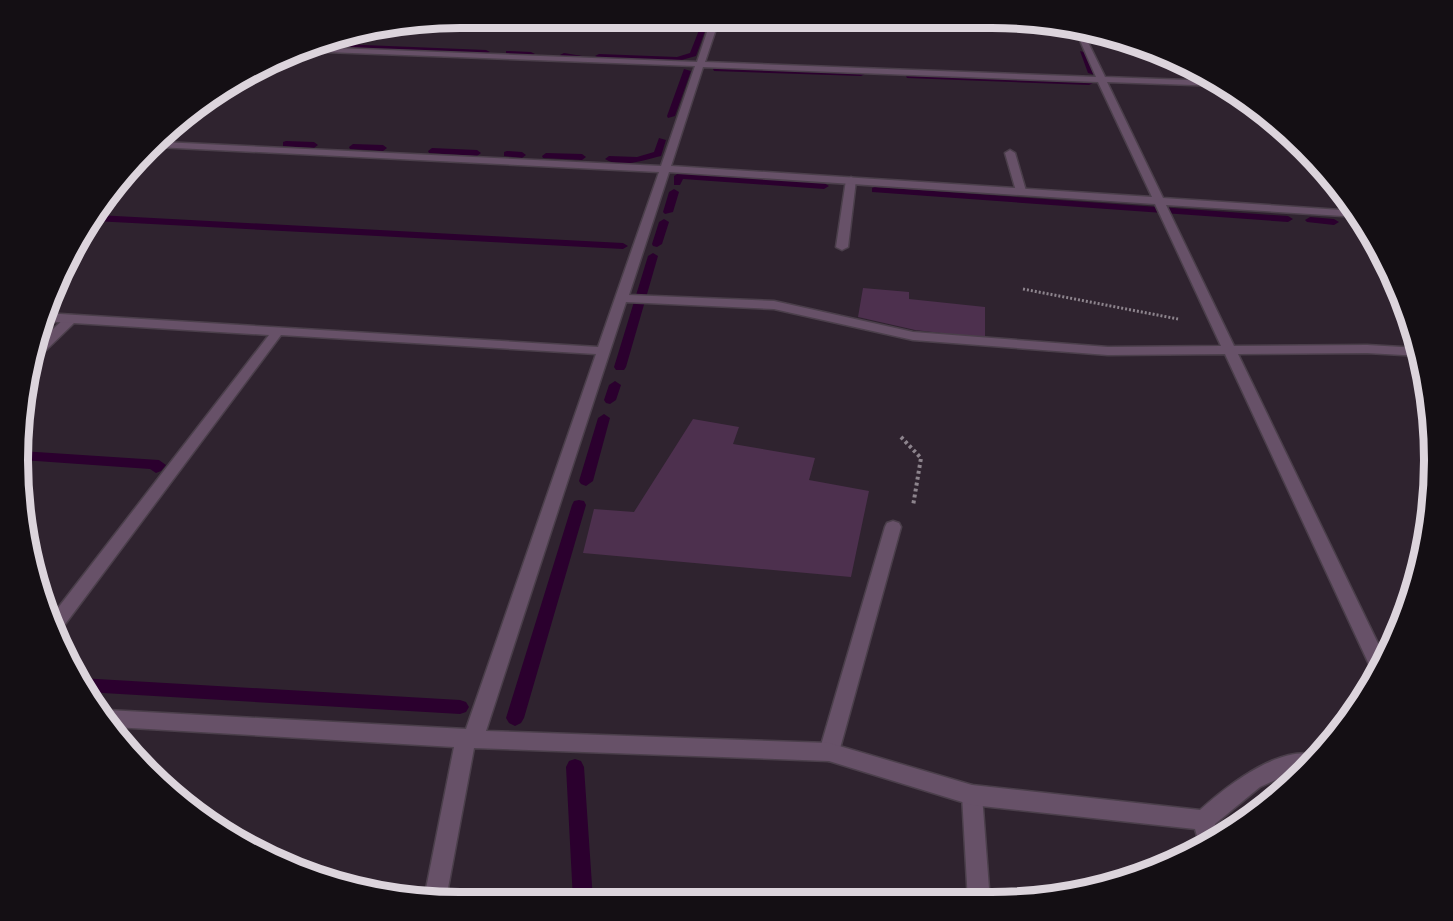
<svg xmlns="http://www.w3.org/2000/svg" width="1453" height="921" font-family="Quicksand,sans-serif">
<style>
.green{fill:#4d304e}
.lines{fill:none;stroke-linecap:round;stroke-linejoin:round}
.stream{fill:#2b002e;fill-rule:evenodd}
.service-casing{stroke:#4b3f4b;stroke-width:3}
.minor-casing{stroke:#4b3f4b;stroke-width:3}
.path-far1{stroke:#8d848d;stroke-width:3;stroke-dasharray:2 2;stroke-linecap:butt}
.path{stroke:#8d848d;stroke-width:4;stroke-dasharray:3 3;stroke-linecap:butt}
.service{fill:#675168;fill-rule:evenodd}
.minor{fill:#675168;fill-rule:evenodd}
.rim{fill:none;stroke:#dcd4dc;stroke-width:8}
</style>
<rect width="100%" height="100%" fill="#2f232f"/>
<!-- green -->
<path class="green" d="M 863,288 L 909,292 L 909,299 L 985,307 L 985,338 L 915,330 L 858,317 Z
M 693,419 L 739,427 L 733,444 L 815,458 L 809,480 L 869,491 L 851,577 L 583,553 L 594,509 L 634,512 Z"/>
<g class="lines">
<!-- stream -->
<path class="stream" d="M 703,20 L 709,20 L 696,56 L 678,61 L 599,58 L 595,56 L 599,54 L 677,57 L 690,53 Z
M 315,43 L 486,50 L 490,52 L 486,54 L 308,46 Z
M 509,51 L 531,52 L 535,54 L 531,56 L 506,55 L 506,51 Z
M 1080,51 L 1087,53 L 1095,75 L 1088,73 Z
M 564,53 L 582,56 L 578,58 L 561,57 L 560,55 Z
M 717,67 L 861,72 L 865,74 L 861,76 L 714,71 L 713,69 Z
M 684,69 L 691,71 L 675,116 L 668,118 L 667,116 Z
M 910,74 L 1089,81 L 1093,83 L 1089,85 L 907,78 L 906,76 Z
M 659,138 L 666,140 L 661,156 C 645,160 619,169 605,159 L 609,156 L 637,157 L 654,152 Z
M 286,141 L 314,142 L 318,145 L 314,148 L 283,146 L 283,142 Z
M 353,144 L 383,145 L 387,148 L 383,151 L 350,149 L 349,147 Z
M 432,148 L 477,150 L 481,153 L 477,156 L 429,153 L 428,151 Z
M 507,151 L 522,152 L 526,155 L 522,158 L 504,156 L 504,152 Z
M 546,153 L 582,154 L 586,157 L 582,160 L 543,158 L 542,156 Z
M 679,173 L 824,183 L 829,186 L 824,189 L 683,179 L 680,185 L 674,185 L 674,176 Z
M 875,187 L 1288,216 L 1293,219 L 1288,222 L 872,192 L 872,188 Z
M 674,189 L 679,192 L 673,212 L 665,214 L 663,212 L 669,192 Z
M 97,215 L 623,243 L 628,246 L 623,249 L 94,221 Z
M 1310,217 L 1334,219 L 1339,222 L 1334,225 L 1307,222 L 1305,220 Z
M 664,219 L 669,222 L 662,244 L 657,247 L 653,246 L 652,244 L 659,222 Z
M 653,253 L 658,256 L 626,367 L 624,370 L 616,370 L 614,367 L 648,256 Z
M 615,381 L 621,385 L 616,400 L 610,404 L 606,403 L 604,400 L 609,385 Z
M 604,414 L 610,418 L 593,481 L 586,486 L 581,484 L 579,481 L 598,418 Z
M 21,451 L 159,460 L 166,465 L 161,471 L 156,473 L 150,469 L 22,460 Z
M 579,500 L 584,501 L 586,505 L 524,718 L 521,723 L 515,726 L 509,723 L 506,718 L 572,505 L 574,501 Z
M 80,678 L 460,700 L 466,702 L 469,707 L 466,712 L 460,714 L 86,692 L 76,679 Z
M 575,759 L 581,761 L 584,767 L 593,900 L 573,900 L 566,767 L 569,761 Z"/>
<defs>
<path id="service" d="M 567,19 L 575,19 L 567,27 L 563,25 Z
M 985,21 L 993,21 L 994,30 L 988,30 Z
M 401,28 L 398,33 L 391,31 L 392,29 Z
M 1010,150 L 1015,153 L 1026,191 L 1025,193 L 1016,191 L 1005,153 Z
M 851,177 L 856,180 L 848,247 L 842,250 L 836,247 L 846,180 Z
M 71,315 L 75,316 L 75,322 L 40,356 L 34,357 L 36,345 L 67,316 Z
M 893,521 L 899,523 L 901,527 L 839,752 L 836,758 L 829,761 L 822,758 L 819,752 L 885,527 L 887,523 Z
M 972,785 L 979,788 L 982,795 L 990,902 L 968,902 L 962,795 L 965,788 Z"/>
<path id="minor" d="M 711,20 L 719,20 L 705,62 L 1096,77 L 1075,29 L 1083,32 L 1105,77 L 1215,81 L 1222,86 L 1107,82 L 1163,198 L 1356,211 L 1359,217 L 1166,205 L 1234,346 L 1367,345 L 1420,348 L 1421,356 L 1367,353 L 1238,354 L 1386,660 L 1378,677 L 1374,675 L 1225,354 L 1108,355 L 913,340 L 774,309 L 626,302 L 486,731 L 829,743 L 972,785 L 1200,810 C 1227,786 1282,742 1321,756 L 1303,773 L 1280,778 L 1260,787 L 1215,824 L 1219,838 L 1201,850 L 1195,829 L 972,805 L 829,761 L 474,748 L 446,899 L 424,899 L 454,747 L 114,727 L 102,712 L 107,710 L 466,729 L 596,354 L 281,335 L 60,631 L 57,632 L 51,617 L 269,335 L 41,321 L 44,313 L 598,347 L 659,172 L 156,147 L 162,142 L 661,166 L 695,66 L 300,51 L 308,47 L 697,62 ZM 703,67 L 1098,82 L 1152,197 L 671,166 ZM 669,172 L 1155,204 L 1221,346 L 1108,347 L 913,332 L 774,301 L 629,295 Z"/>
</defs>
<!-- service casing -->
<use href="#service" class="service-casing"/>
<!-- minor casing -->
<use href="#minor" class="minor-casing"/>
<!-- path-far1 -->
<path class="path-far1" d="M 1023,289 L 1178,319"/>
<!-- path -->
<path class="path" d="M 901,437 L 921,458 L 913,506"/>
<!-- service -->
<use href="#service" class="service"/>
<!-- minor -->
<use href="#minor" class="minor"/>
</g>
<!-- crop -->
<path d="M0 0H1453V921H0ZM460 28H992A432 432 0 0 1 1424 460V460A432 432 0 0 1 992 892H460A432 432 0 0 1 28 460V460A432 432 0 0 1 460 28Z" fill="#140f14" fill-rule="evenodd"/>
<path class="rim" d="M460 28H992A432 432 0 0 1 1424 460V460A432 432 0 0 1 992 892H460A432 432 0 0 1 28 460V460A432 432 0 0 1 460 28Z"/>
</svg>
